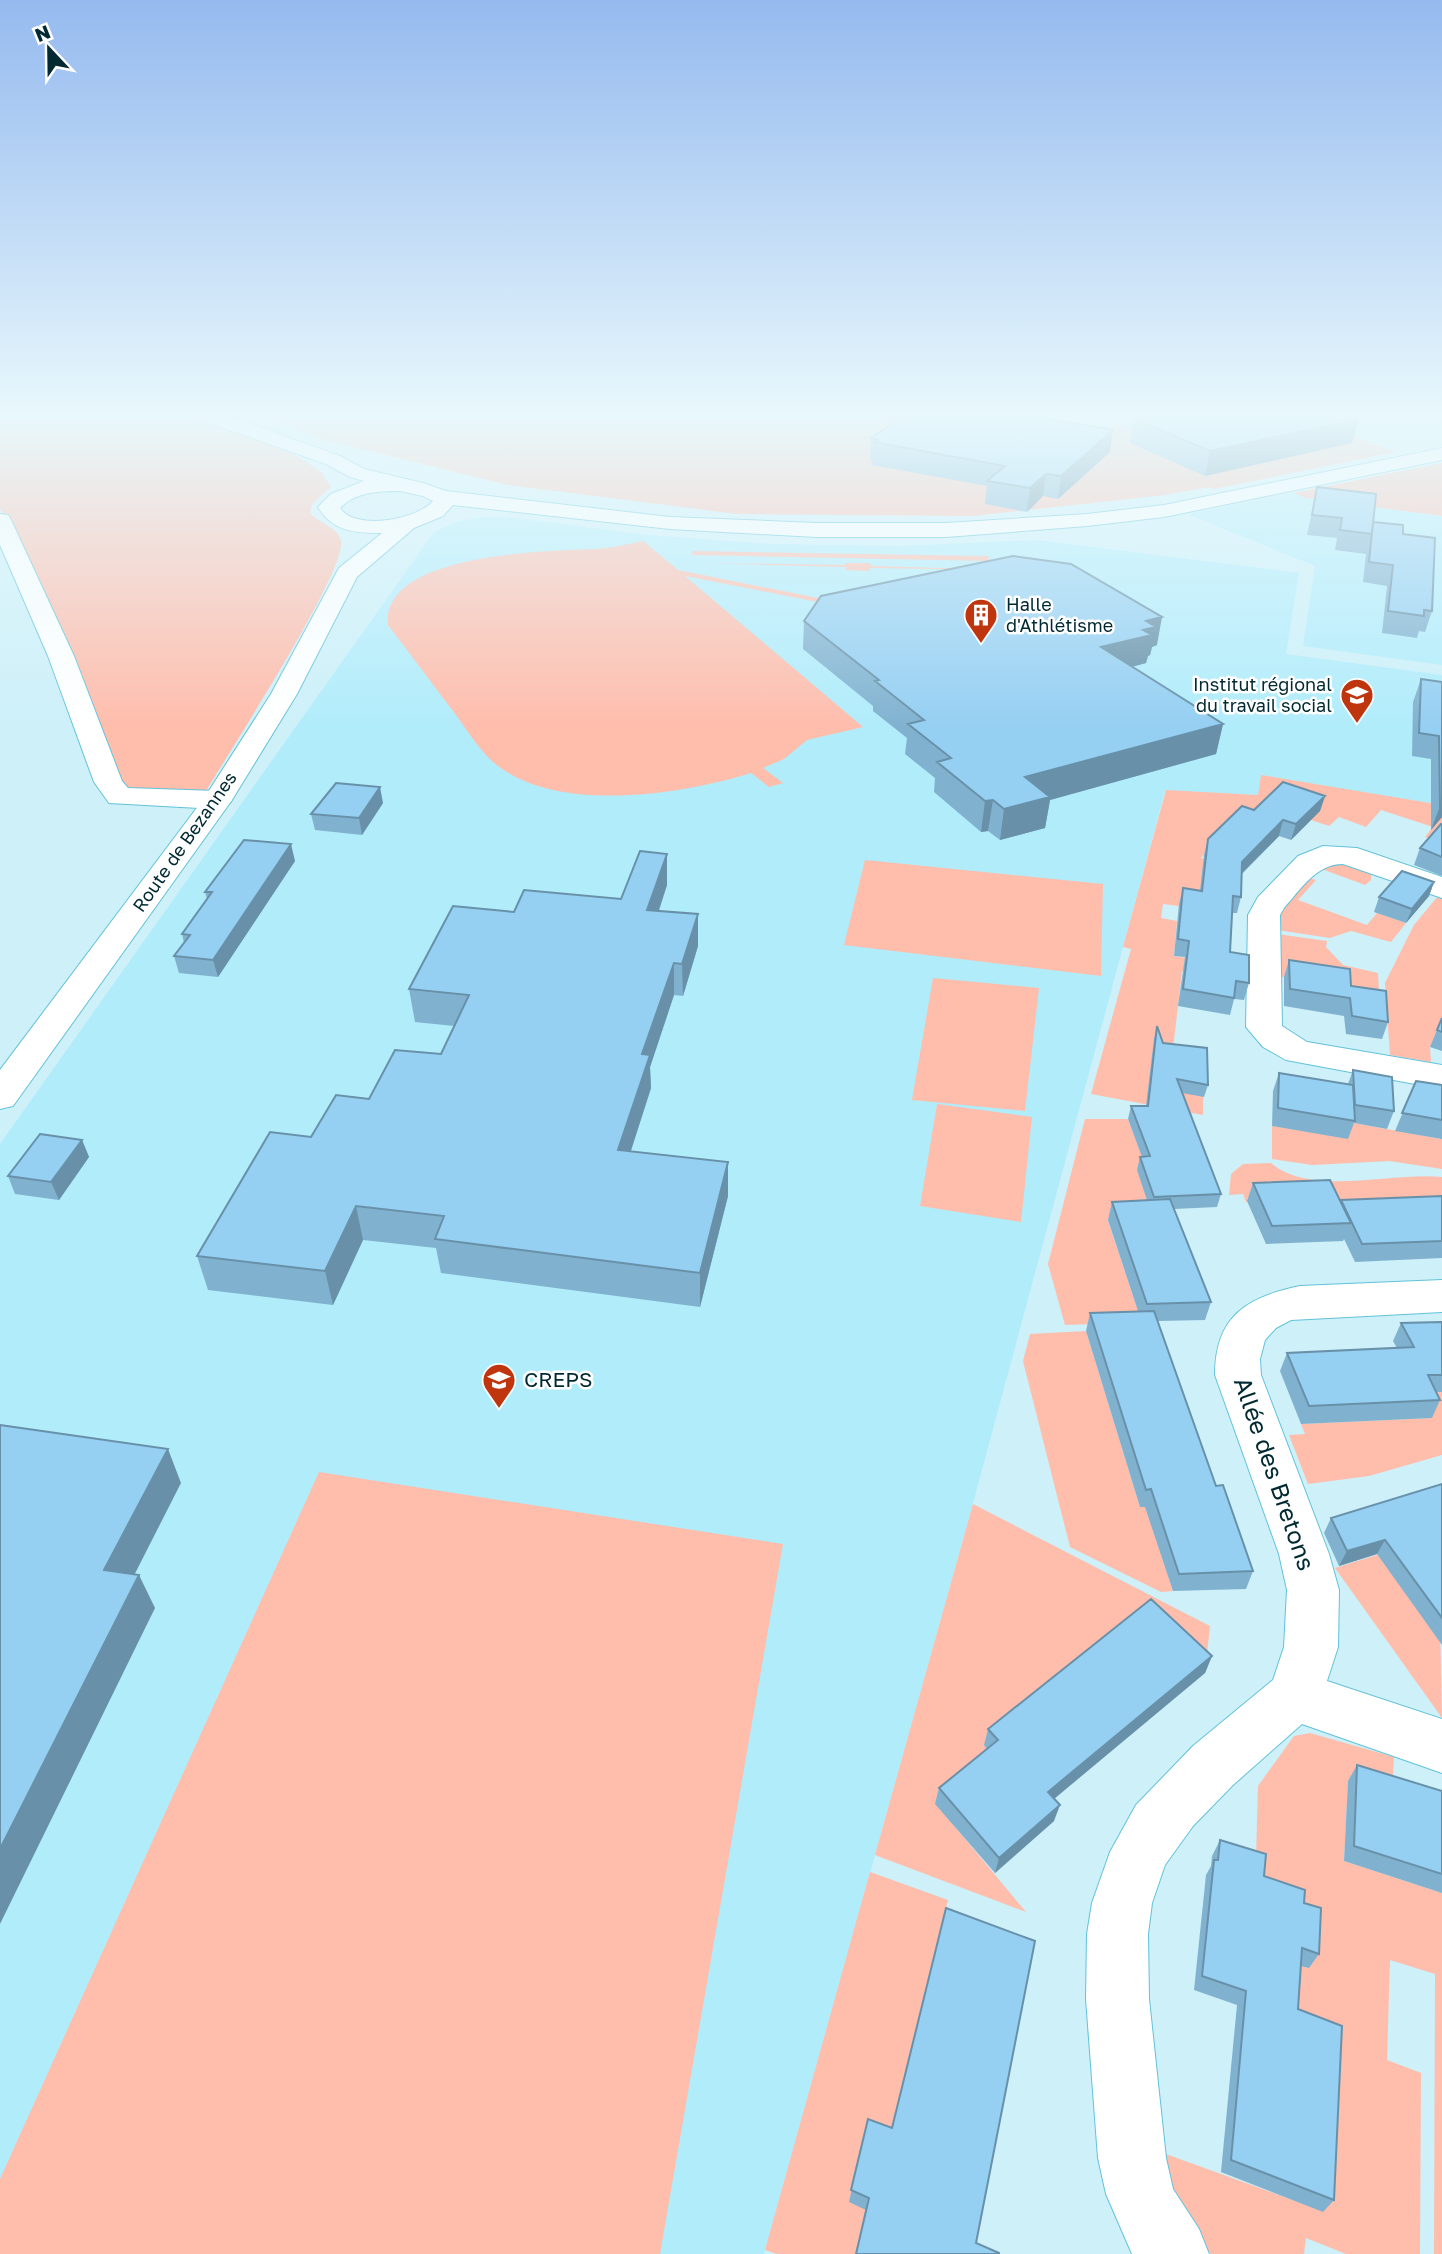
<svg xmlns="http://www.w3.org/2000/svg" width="1442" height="2254" font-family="'Golos Text',sans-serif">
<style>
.built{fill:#b1ecfb}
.green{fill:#ffbdac}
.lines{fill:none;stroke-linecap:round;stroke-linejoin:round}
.minor-casing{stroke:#62c2d9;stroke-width:2}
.tertiary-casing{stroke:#62c2d9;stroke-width:2}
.minor{fill:#fff;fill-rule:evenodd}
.tertiary{fill:#fff;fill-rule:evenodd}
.wall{fill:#80b2d0}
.shaded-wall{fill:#6891a9}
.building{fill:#95cff2;stroke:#6891a9;stroke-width:2}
.labels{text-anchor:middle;stroke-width:5;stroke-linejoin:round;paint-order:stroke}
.far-poi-label{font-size:18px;fill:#002932;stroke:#fff;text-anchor:start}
.far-street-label{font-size:18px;fill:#002932;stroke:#fff}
.poi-label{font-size:21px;fill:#002932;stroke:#fff;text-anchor:start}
.near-street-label{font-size:24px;fill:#002932;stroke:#fff}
</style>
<rect width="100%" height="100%" fill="#cdf0f9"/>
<!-- built -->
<path class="built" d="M 1293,493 L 1307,498 L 1442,516 L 1442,665 L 1303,646 L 1315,566 L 1187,514 Z
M 482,517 L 516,518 L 648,535 L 772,544 L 900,546 L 1037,540 L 1299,573 L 1286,654 L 1442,675 L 1442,805 L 1261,776 L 1258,795 L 1165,791 L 966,1529 L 764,2254 L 0,2254 L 0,1144 L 434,532 L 459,521 Z"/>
<!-- green -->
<path class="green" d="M 0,412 L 185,412 L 297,456 L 322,473 L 331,487 L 312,504 L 310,513 C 319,523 339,528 341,541 C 347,570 228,754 206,791 L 128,796 L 0,508 Z
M 247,412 L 992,412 L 1098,428 L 1243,412 L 1288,412 L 1396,452 L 1214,489 L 1209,487 L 1165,495 L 972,516 L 737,514 L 508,485 L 329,441 Z
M 1442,463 L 1442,516 L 1307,498 L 1293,493 Z
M 643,541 L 678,570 L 828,600 L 823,603 L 685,576 L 863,727 L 807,740 L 784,759 L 763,768 L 783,783 L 769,787 L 751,773 C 680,795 553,815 492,761 C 478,748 467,730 456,715 C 433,685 411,655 388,625 C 381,552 550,551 596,549 C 612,548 628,544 643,541 Z
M 693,551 L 988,556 L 989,561 L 692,555 Z
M 704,563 L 845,565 L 845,563 L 870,563 L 871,566 L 1010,570 L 870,568 L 870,571 L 846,570 L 845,567 Z
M 1261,775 L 1442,805 L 1442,842 L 1425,837 L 1433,827 L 1381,810 L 1366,827 L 1339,817 L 1329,826 L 1311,820 L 1218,830 L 1206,842 L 1215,845 L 1201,858 L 1243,873 L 1212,885 L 1179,906 L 1163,904 L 1161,918 L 1177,921 L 1174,956 L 1233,965 L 1232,979 L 1182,971 L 1172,1058 L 1203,1097 L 1203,1115 L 1091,1094 L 1131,949 L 1123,947 L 1166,790 L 1258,795 Z
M 865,860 L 1103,884 L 1101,976 L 844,945 Z
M 1333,860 L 1371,872 L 1371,880 L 1365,885 L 1319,868 Z
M 1309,878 L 1316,880 L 1298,900 L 1367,925 L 1377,913 L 1406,923 L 1391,942 L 1351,931 L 1330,938 L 1277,930 L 1280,909 Z
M 1438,896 L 1442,897 L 1442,1020 L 1430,1047 L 1431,1062 L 1390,1055 L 1385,983 L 1414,925 Z
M 1277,934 L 1327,941 L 1326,947 L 1343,965 L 1378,973 L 1380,1009 L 1345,1003 L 1344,986 L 1277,976 Z
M 933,978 L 1039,988 L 1025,1111 L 912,1100 Z
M 937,1104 L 1032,1117 L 1021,1222 L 920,1206 Z
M 1085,1119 L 1128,1119 L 1147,1169 L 1154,1218 L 1108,1221 L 1142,1322 L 1065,1325 L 1048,1264 Z
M 1348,1122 L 1442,1139 L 1442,1169 L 1389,1161 L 1312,1165 L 1272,1159 L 1272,1126 L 1311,1132 Z
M 1271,1163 C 1310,1197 1393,1172 1442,1177 L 1442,1214 L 1332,1218 L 1323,1198 L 1246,1202 L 1243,1194 L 1229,1195 L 1231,1174 L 1243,1164 Z
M 1086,1331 L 1140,1507 L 1146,1507 L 1173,1591 L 1161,1592 L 1070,1547 L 1023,1361 L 1030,1334 Z
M 1442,1392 L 1442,1455 L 1369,1476 L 1308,1484 L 1289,1435 L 1305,1434 L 1301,1424 L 1431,1418 L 1419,1393 Z
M 319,1472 L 783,1544 L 660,2254 L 0,2254 L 0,2179 Z
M 973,1504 L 1210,1626 L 1205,1673 L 1145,1616 L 984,1745 L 994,1756 L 936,1804 L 1026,1912 L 875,1855 Z
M 1438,1536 L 1442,1718 L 1335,1568 Z
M 1310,1733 L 1394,1757 L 1392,1795 L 1348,1782 L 1344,1861 L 1442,1893 L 1442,2254 L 1434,2254 L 1435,1974 L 1390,1960 L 1387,2060 L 1421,2073 L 1420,2254 L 1346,2254 L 1306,2238 L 1304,2254 L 1211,2254 L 1182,2221 L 1163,2153 L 1323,2211 L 1288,2023 L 1292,1963 L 1308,1968 L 1255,1892 L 1258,1786 L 1294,1736 Z
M 870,1872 L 948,1900 L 889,2140 L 866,2210 L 856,2254 L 777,2254 L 765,2250 Z"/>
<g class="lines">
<defs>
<path id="minor" d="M 0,514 L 8,515 L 11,520 L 74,656 L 122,781 L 128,788 L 217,791 L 227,794 L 232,800 L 227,806 L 217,809 L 109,803 L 94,782 L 48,656 L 0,545 Z
M 1323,846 L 1357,848 L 1442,877 L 1442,898 L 1343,864 C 1316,864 1301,889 1284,908 L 1280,915 L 1282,1026 L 1307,1042 L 1442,1065 L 1442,1089 L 1286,1060 L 1263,1047 L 1246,1027 L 1248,915 L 1258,897 L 1298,856 Z
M 1442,1280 L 1442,1312 L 1291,1320 L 1276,1328 L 1265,1340 L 1260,1359 L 1261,1375 L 1329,1554 L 1339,1590 L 1338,1647 L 1327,1681 L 1442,1719 L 1442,1773 L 1302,1724 L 1233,1785 L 1193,1826 L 1165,1865 L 1152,1903 L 1148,1934 L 1149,1999 L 1166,2158 L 1173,2189 L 1199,2229 L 1209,2254 L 1132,2254 L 1106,2194 L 1098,2158 L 1086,1999 L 1087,1934 L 1092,1903 L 1110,1852 L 1136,1805 L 1193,1746 L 1273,1680 L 1284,1647 L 1287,1590 L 1279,1554 L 1215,1375 C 1215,1316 1247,1297 1300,1286 Z"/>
<path id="tertiary" d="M 188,412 L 216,412 L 340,456 L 364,469 L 423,483 L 446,491 L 670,517 L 816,523 L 946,523 L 1087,514 L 1164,505 L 1442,448 L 1442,460 L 1164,517 L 1087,526 L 946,537 L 816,537 L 670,529 L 453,505 L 443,516 L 414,528 L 357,577 L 297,694 L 232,800 L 13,1106 L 0,1109 L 0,1070 L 205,797 L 271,694 L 339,568 L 382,533 C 355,533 333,532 318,507 L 331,494 L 364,481 L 350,477 L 326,464 L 190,416 ZM 400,491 L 423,496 L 433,501 C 417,520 355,531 340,508 C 356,492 378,491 400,491 Z"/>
</defs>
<!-- minor casing -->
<use href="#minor" class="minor-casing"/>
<!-- tertiary casing -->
<use href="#tertiary" class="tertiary-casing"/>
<!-- minor -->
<use href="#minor" class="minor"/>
<!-- tertiary -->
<use href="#tertiary" class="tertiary"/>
</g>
<!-- wall -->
<path class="wall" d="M 1134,419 L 1359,419 L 1352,443 L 1205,476 L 1130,443 Z
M 871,438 L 1110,452 L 1058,499 L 1043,496 L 1027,512 L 985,504 L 987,486 L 872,465 L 873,461 L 870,460 Z
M 1317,487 L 1373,523 L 1403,534 L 1432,611 L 1425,632 L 1419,631 L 1417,638 L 1382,633 L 1387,586 L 1363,582 L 1366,554 L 1335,550 L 1337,538 L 1307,535 Z
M 804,621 L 1157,645 L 1152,647 L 1150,655 L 1148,656 L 1146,663 L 1132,667 L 1223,724 L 1216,754 L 1050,800 L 1045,828 L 1000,840 L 988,831 L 981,832 L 934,792 L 935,778 L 905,754 L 907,738 L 873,711 L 873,706 L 803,649 Z
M 1421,679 L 1442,682 L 1442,817 L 1431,830 L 1431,759 L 1412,756 L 1413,702 Z
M 1325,796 L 1320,811 L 1291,840 L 1279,836 L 1242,874 L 1241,897 L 1237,913 L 1232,913 L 1230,952 L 1249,983 L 1244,1000 L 1234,999 L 1230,1015 L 1178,1006 L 1185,957 L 1174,956 L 1179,904 L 1183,888 L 1200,891 L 1204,855 L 1208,839 L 1254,810 Z
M 383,803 L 362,835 L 315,830 L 311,814 Z
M 1442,824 L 1442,876 L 1414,865 L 1420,848 Z
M 295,861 L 218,977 L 179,973 L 174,956 L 184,943 L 182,934 L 207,899 L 205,892 Z
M 1434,882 L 1429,896 L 1406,923 L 1374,912 L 1379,897 Z
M 667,885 L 659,911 L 698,914 L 698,946 L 683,996 L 674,995 L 650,1067 L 651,1088 L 631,1151 L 728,1196 L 700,1307 L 441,1273 L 436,1248 L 363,1240 L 333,1305 L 208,1290 L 197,1256 L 311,1137 L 369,1099 L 441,1054 L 454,1026 L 415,1022 L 409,989 L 514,912 L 621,899 Z
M 1289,960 L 1351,986 L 1388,1022 L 1382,1039 L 1346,1034 L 1344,1016 L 1284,1006 L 1284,977 Z
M 1442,1018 L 1442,1051 L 1430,1047 Z
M 1157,1026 L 1163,1043 L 1208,1085 L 1204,1097 L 1182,1093 L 1221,1194 L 1217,1207 L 1174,1209 L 1211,1302 L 1205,1320 L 1158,1321 L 1216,1486 L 1253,1571 L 1246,1589 L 1173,1591 L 1145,1507 L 1140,1507 L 1086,1331 L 1090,1313 L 1138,1311 L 1108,1220 L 1112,1202 L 1147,1200 L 1137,1170 L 1140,1157 L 1142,1157 L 1128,1119 L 1131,1106 L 1146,1106 L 1154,1039 Z
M 1353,1070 L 1394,1111 L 1387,1129 L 1354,1123 L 1348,1139 L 1272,1126 L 1273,1091 L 1279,1073 L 1348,1084 Z
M 1416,1081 L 1442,1085 L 1442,1139 L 1395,1131 Z
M 82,1140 L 89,1157 L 59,1200 L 15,1194 L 8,1176 Z
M 1253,1183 L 1340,1202 L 1341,1200 L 1442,1196 L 1442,1258 L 1355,1262 L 1344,1239 L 1343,1241 L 1266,1244 L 1247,1201 Z
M 1442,1322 L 1442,1392 L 1436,1392 L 1440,1400 L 1432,1418 L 1301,1424 L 1280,1371 L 1287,1353 L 1397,1348 L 1393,1341 L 1401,1323 Z
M 1442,1484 L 1442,1645 L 1377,1554 L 1339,1566 L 1324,1533 L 1331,1518 Z
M 1212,1656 L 1205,1673 L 1054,1799 L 1054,1821 L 995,1873 L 935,1804 L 939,1788 L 987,1749 L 984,1745 L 988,1729 Z
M 1357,1765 L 1442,1791 L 1442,1893 L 1344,1861 L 1348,1781 Z
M 1220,1840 L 1264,1876 L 1304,1903 L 1319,1954 L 1309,1968 L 1300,1966 L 1298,2009 L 1334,2200 L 1323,2212 L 1221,2172 L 1237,2005 L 1194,1990 L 1206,1875 L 1211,1866 L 1212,1856 Z
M 1035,1941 L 866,2210 L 849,2202 L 868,2119 L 892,2128 Z"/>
<!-- shaded-wall -->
<path class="shaded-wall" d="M 1359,419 L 1352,443 L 1205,476 L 1210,451 Z
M 1113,430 L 1110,452 L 1058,499 L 1061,476 Z
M 1046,474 L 1043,496 L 1027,512 L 1030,488 Z
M 1162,617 L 1157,645 L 1152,647 L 1150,655 L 1148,656 L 1146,663 L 1096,676 L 1101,647 L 1146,621 Z
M 1223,724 L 1216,754 L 1050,800 L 1045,828 L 1000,840 L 1004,809 L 1025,777 Z
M 380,787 L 383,803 L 362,835 L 359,818 Z
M 1325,796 L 1320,811 L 1291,840 L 1296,824 Z
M 993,800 L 988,831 L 981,832 L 985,801 Z
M 1442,803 L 1442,817 L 1431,830 L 1440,806 Z
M 1283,820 L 1279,836 L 1237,878 L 1242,862 Z
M 291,844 L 295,861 L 218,977 L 213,960 Z
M 667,854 L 667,885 L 648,942 L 647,910 Z
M 1434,882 L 1429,896 L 1406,923 L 1412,909 Z
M 698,914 L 698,946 L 683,996 L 682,964 Z
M 674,963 L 674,995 L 650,1067 L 651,1088 L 620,1184 L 618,1150 L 642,1054 Z
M 82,1140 L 89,1157 L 59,1200 L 51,1182 Z
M 728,1162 L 728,1196 L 700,1307 L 700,1273 Z
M 356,1206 L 363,1240 L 333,1305 L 325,1271 Z
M 168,1449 L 181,1483 L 120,1603 L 104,1570 Z
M 1385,1540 L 1377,1554 L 1339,1566 L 1347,1551 Z
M 139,1575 L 155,1608 L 0,1924 L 0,1849 Z
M 1212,1656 L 1205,1673 L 1043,1808 L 1048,1792 Z
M 1060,1805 L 1054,1821 L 995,1873 L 999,1858 Z"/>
<!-- building -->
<path class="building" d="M 923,412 L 1007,412 L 1113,430 L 1061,476 L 1046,474 L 1030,488 L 987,481 L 1005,466 L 874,442 L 878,440 L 871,438 L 905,415 Z
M 1166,412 L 1342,412 L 1359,419 L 1210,451 L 1134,419 Z
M 1317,487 L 1376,494 L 1372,534 L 1340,530 L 1342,518 L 1312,515 Z
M 1373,522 L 1403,525 L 1403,534 L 1435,538 L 1432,611 L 1424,610 L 1424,616 L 1388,611 L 1393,565 L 1369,562 Z
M 1013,556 L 1071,564 L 1162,617 L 1146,621 L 1156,627 L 1143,630 L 1152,635 L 1101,647 L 1223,724 L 1025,777 L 1050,797 L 1004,809 L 993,800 L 985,801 L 937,762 L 951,758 L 908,724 L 924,720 L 875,681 L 879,680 L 804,621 L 821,596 Z
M 1421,679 L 1442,682 L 1442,803 L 1440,806 L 1439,736 L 1419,733 Z
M 1283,782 L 1325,796 L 1296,824 L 1283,820 L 1242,862 L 1241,897 L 1233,896 L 1230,952 L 1249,955 L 1249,983 L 1236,981 L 1234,998 L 1183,989 L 1189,941 L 1178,939 L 1183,888 L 1202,891 L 1208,839 L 1242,806 L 1254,810 Z
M 336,783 L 380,787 L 359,818 L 311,814 Z
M 1441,824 L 1442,824 L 1442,857 L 1420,848 Z
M 244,840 L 291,844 L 213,960 L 174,956 L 190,935 L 182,934 L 212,892 L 205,892 Z
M 640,851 L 667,854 L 647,910 L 698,914 L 682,964 L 674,963 L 642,1054 L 650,1055 L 618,1150 L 728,1162 L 700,1273 L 435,1239 L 444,1216 L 356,1206 L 325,1271 L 197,1256 L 270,1132 L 311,1137 L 336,1095 L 369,1099 L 395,1050 L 441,1054 L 469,995 L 409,989 L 453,906 L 514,912 L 524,890 L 621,899 Z
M 1402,871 L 1434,882 L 1412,909 L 1379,897 Z
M 1289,960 L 1350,969 L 1351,986 L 1386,991 L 1388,1022 L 1352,1016 L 1350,998 L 1290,989 Z
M 1442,1018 L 1442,1032 L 1437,1030 Z
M 1157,1026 L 1163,1043 L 1207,1048 L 1208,1085 L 1177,1079 L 1221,1194 L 1154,1197 L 1140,1157 L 1150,1156 L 1131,1106 L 1148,1106 Z
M 1353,1070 L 1392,1077 L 1394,1111 L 1355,1105 Z
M 1279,1073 L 1353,1085 L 1355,1121 L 1278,1108 Z
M 1416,1081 L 1442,1085 L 1442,1120 L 1402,1113 Z
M 40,1134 L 82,1140 L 51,1182 L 8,1176 Z
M 1330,1180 L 1351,1223 L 1272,1226 L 1253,1183 Z
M 1442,1196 L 1442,1241 L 1362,1244 L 1341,1200 Z
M 1170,1199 L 1211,1302 L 1147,1304 L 1112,1202 Z
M 1154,1311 L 1216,1486 L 1223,1485 L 1253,1571 L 1179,1574 L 1151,1489 L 1146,1490 L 1090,1313 Z
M 1442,1322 L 1442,1375 L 1428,1375 L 1440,1400 L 1309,1406 L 1287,1353 L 1414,1347 L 1401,1323 Z
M 0,1425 L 168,1449 L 104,1570 L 139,1575 L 0,1849 Z
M 1442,1484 L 1442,1618 L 1385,1540 L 1347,1551 L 1331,1518 Z
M 1151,1599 L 1212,1656 L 1048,1792 L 1060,1805 L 999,1858 L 939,1788 L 998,1740 L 988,1729 Z
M 1357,1765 L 1442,1791 L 1442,1874 L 1354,1846 Z
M 1220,1840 L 1266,1854 L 1264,1876 L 1305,1890 L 1304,1903 L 1321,1908 L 1319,1954 L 1302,1948 L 1298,2009 L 1342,2026 L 1334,2200 L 1231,2160 L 1246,1991 L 1202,1976 L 1214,1860 L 1218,1860 Z
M 946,1908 L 1035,1941 L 976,2243 L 999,2253 L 999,2254 L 856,2254 L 869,2198 L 851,2190 L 868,2119 L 892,2128 Z"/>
<!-- sky -->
<linearGradient id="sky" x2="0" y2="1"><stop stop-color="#95baef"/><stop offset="0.57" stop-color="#e8f8fc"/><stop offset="1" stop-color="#e8f8fc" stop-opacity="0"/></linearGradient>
<rect width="1442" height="728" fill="url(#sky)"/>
<!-- icons -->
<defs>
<symbol id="building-pin" viewBox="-11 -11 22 30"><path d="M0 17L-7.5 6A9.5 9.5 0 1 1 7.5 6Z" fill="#bf350d" stroke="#fff"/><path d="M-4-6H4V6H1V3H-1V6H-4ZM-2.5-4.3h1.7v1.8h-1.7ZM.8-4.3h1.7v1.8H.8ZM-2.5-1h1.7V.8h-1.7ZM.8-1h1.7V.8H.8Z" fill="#fff"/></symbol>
<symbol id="university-pin" viewBox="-11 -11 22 30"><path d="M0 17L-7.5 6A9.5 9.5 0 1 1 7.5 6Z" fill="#bf350d" stroke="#fff"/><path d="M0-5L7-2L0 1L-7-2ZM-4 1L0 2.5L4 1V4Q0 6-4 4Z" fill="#fff"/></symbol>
</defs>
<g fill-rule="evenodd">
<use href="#building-pin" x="962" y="596" width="38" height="52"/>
<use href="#university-pin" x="1338" y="676" width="38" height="52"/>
<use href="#university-pin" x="480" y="1361" width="38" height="52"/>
</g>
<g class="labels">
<!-- far-poi labels -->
<g class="far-poi-label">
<text x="1006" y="611">Halle<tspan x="1006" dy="21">d'Athlétisme</tspan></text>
<text x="1332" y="691" text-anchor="end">Institut régional<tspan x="1332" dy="21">du travail social</tspan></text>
</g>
<!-- far-street labels -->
<g class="far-street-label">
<text transform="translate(185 842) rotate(-55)" y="6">Route de Bezannes</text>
</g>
<!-- poi labels -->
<g class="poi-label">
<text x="524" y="1387">CREPS</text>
</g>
<!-- near-street labels -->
<g class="near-street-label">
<text transform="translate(1274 1474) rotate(71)" y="8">Allée des Bretons</text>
</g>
</g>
<!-- north arrow -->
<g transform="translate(49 49) rotate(338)" stroke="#ffffff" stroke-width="5" paint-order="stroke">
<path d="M0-5L12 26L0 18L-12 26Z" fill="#002932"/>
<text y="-10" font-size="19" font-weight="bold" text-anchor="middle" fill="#002932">N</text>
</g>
</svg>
